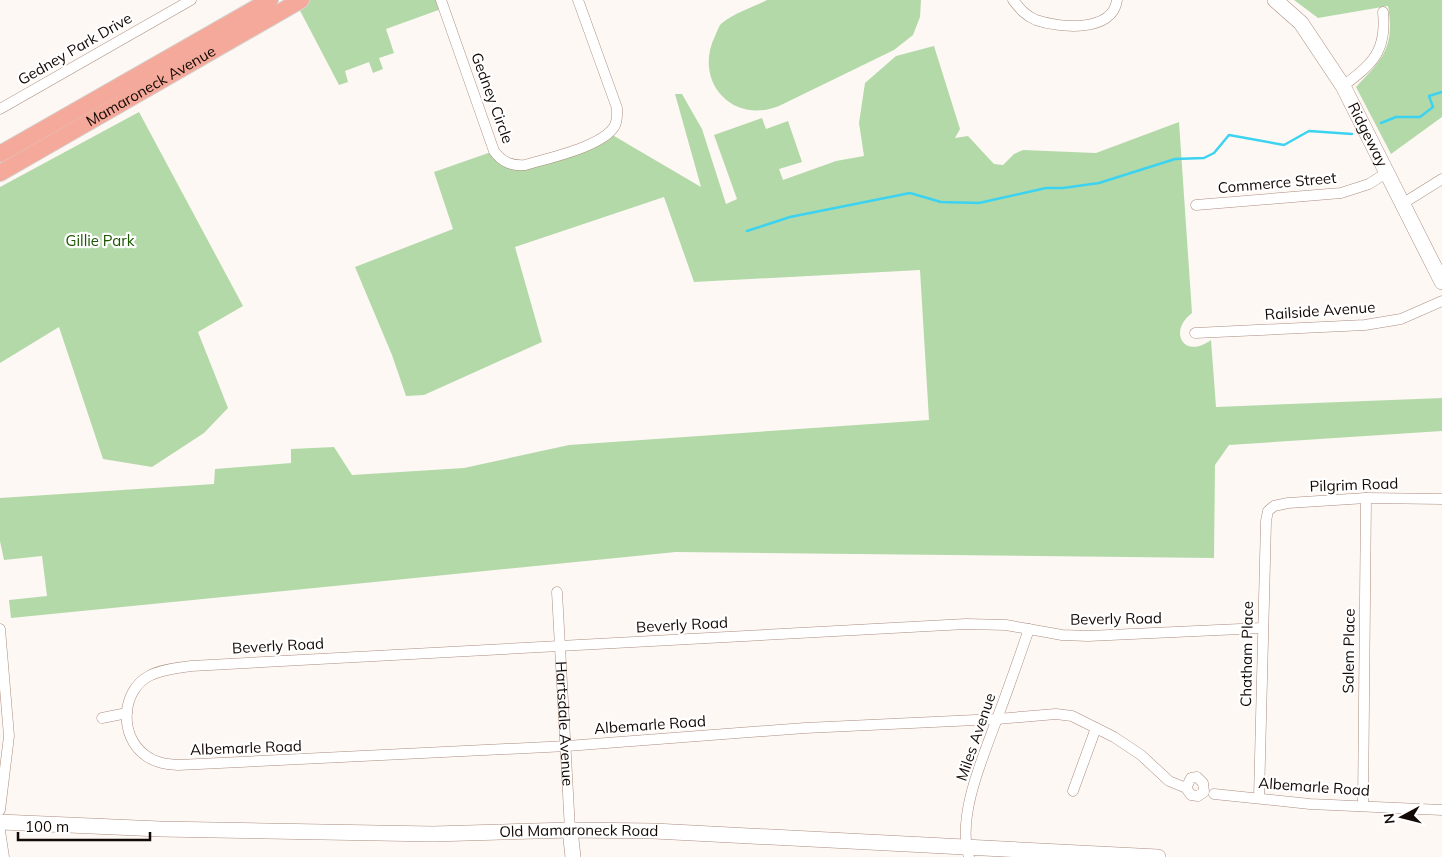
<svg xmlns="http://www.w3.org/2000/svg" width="1442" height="857" font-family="Mulish,sans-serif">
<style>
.green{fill:#b3d9a9}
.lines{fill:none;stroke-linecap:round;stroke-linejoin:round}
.stream{stroke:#3cd3f0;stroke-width:2.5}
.street-casing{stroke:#ab8d7f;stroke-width:11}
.secondary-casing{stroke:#ab8d7f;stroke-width:16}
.primary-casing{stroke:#d5d3d2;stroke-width:18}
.street{stroke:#fff;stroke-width:10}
.secondary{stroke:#fff;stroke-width:15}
.primary{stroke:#f4a99a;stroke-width:16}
.labels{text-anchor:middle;stroke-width:4.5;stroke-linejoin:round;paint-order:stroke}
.street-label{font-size:15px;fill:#130905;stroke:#fff}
.park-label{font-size:15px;fill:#1a5500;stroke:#fff}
</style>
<rect width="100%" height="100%" fill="#fef8f4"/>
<!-- green -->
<path class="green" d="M 302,0 L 441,0 L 444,8 L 386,29 L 394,53 L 379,58 L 383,69 L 373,73 L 369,62 L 345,71 L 348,82 L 339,85 L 296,3 Z
M 767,0 L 921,0 L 920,17 L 913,35 L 894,50 L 779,106 C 732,125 693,81 715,36 C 717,32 719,25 722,23 C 734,13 753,7 767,0 Z
M 1294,0 L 1442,0 L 1442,117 L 1391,154 L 1356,87 C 1383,59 1395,47 1388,6 L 1318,18 Z
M 934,46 L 960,129 L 955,138 L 968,136 L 994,164 L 1003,165 L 1014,154 L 1023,150 L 1096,153 L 1179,122 L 1192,313 C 1168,331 1183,360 1211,340 L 1216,407 L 1442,398 L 1442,431 L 1229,445 L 1215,465 L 1214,558 L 676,552 L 11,618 L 9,600 L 47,596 L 42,556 L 4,560 L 0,541 L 0,498 L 214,484 L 215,469 L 291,463 L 291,449 L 334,447 L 352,475 L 464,468 L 569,445 L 929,420 L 920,270 L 694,282 L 664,197 L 515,247 L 542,342 L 424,395 L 406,396 L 392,355 L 355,267 L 453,229 L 434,172 L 494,151 L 525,165 L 609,133 L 701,187 L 675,94 L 682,94 L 702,129 L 726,204 L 737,199 L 714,135 L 762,118 L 766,129 L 788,121 L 802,162 L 779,169 L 783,180 L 836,161 L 864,156 L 859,123 L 865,83 L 896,56 Z
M 139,112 L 243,306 L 198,332 L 228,408 L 204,433 L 152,467 L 103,459 L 59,327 L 0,363 L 0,187 Z"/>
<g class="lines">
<!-- stream -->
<path class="stream" d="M 1381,123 L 1396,117 L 1420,117 L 1433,107 L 1429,96 L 1442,92
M 747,231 L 790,217 L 910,193 L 941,202 L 979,203 L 1046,188 L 1063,188 L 1099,183 L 1175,159 L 1204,158 L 1214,153 L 1229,135 L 1284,145 L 1309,131 L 1352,134"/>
<defs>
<g id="street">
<path d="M 441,0 L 494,151 C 502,162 511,166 525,165 C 548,158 601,147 614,127 C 618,121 617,114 617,108 L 578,0"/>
<path d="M 1013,0 C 1020,9 1026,16 1036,20 C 1059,28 1113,33 1117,0"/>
<path d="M 1343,86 C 1372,64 1387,52 1383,12"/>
<path d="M 0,109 L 191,0"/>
<path d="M 1402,204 L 1442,179"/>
<path d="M 1196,205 L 1341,193 L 1369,184 L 1386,173"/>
<path d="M 1195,333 L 1365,325 L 1401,319 L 1442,301"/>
<path id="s1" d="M 557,592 L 570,830"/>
<path d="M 0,629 L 9,736 L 0,810"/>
<path d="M 102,718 L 127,713"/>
<path d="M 1186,788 L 1191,778 L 1197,777 L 1203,783 L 1204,792 L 1198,796 L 1191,795 L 1186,788 L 1169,781 L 1141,755 L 1114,737 L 1072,716 L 1056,714 L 997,719 L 805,728 L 567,746 L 178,765 C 166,764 155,763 145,755 C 119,736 121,691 149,676 C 162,669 178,668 191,666 L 966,624 L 1006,625 L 1062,635 L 1088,636 L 1262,628"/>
<path d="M 1073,791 L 1096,728"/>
<path d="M 1214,794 L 1310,804 L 1442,810"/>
<path d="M 1259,798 L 1266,521 L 1268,511 L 1274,506 L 1288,503 L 1366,498 L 1442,499"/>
<path d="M 1363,805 L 1366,498"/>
<path d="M 0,831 L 4,857"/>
<path d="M 969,857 C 956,816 984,755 998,716 C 1009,687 1019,658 1029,629"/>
</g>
<g id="secondary">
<path id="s2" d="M 1275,0 L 1301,23 L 1343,86 L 1442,282"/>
<path id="s3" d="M 0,822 L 160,829 L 433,834 L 570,830 L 654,831 L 1158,857"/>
<path d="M 570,830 L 573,857"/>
</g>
<g id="primary">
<path d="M 0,154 L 270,0"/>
<path id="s4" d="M 0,173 L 301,0"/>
</g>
</defs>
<!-- street casing -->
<use href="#street" class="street-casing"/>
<!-- secondary casing -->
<use href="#secondary" class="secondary-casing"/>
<!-- primary casing -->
<use href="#primary" class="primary-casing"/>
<!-- street -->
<use href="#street" class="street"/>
<!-- secondary -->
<use href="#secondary" class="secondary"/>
<!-- primary -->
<use href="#primary" class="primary"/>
</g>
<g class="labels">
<!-- street labels -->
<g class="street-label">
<text transform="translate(75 49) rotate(-30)" y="5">Gedney Park Drive</text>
<text dy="5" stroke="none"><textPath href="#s4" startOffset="174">Mamaroneck Avenue</textPath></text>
<text transform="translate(492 98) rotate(70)" y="5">Gedney Circle</text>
<text dy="5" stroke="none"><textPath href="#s2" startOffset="165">Ridgeway</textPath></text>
<text transform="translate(1277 183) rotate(-5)" y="5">Commerce Street</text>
<text transform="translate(1320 311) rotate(-4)" y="5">Railside Avenue</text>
<text transform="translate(1354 485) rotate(-2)" y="5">Pilgrim Road</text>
<text transform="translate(1116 619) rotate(-1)" y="5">Beverly Road</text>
<text transform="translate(682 625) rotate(-3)" y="5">Beverly Road</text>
<text transform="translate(278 646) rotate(-3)" y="5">Beverly Road</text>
<text transform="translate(1349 651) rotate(-89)" y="5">Salem Place</text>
<text transform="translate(1247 654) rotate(-89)" y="5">Chatham Place</text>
<text dy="5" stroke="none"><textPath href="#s1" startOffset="132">Hartsdale Avenue</textPath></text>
<text transform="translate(650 725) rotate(-4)" y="5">Albemarle Road</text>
<text transform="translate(976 737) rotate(-71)" y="5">Miles Avenue</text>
<text transform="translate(246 748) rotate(-2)" y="5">Albemarle Road</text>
<text transform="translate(1314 787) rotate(4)" y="5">Albemarle Road</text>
<text dy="5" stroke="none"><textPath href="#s3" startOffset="579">Old Mamaroneck Road</textPath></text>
</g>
<!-- park labels -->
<g class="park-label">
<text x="100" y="246">Gillie Park</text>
</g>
</g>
<!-- north arrow -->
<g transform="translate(1402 817) rotate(263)" stroke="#ffffff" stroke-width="4" paint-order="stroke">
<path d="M0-4L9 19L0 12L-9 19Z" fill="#130905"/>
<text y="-8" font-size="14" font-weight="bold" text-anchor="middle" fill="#130905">N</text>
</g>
<!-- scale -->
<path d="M18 832v8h132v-8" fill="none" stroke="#130905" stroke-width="2.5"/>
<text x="25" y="832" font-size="15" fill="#130905" stroke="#ffffff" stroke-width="4" paint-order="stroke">100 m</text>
</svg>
